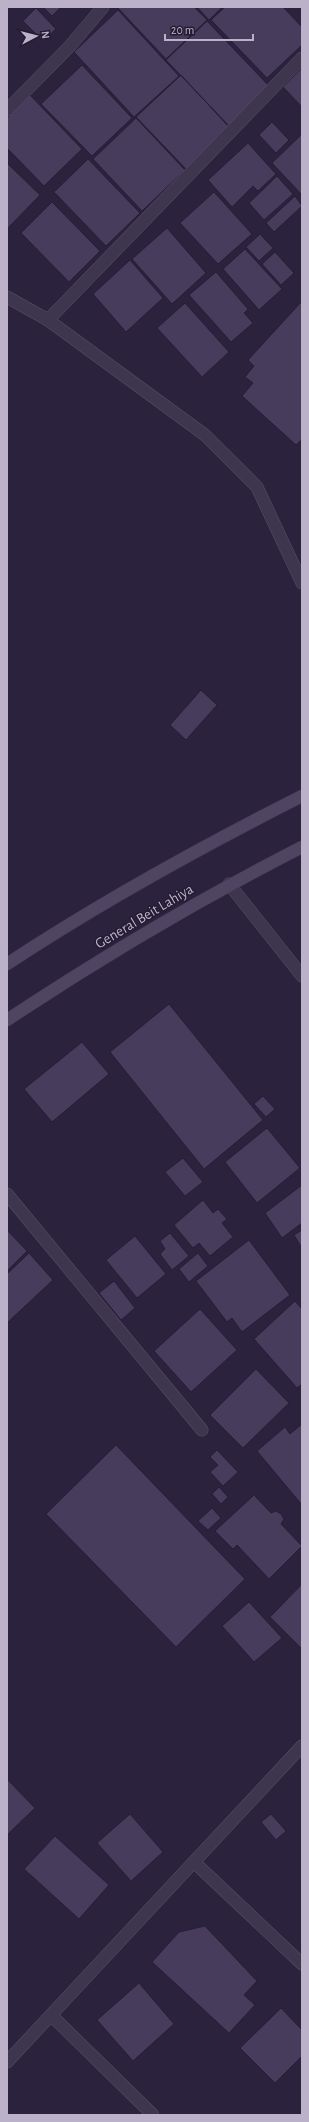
<svg xmlns="http://www.w3.org/2000/svg" width="309" height="2122" font-family="'Alegreya Sans',sans-serif">
<style>
.building{fill:#473c5c;stroke:#261e35}
.lines{fill:none;stroke-linecap:round;stroke-linejoin:round}
.lane-casing{stroke:#574f66;stroke-width:13}
.street-casing{stroke:#574f66;stroke-width:13}
.secondary-casing{stroke:#453d54;stroke-width:13}
.lane{stroke:#3e364e;stroke-width:12}
.street{stroke:#3e364e;stroke-width:12}
.secondary{stroke:#4f4461;stroke-width:12}
.labels{text-anchor:middle;stroke-width:3;stroke-linejoin:round;paint-order:stroke}
.street-label{font-size:15px;fill:#bbb2c9;stroke:#241c33}
</style>
<rect width="100%" height="100%" fill="#2b223e"/>
<!-- building -->
<path class="building" d="M 43,7 L 61,7 L 52,16 Z
M 117,7 L 194,7 L 207,20 L 166,59 Z
M 197,7 L 222,7 L 209,20 Z
M 225,7 L 283,7 L 302,27 L 302,45 L 267,78 L 211,20 Z
M 36,8 L 56,29 L 43,41 L 23,21 Z
M 118,10 L 179,76 L 134,117 L 74,52 Z
M 207,21 L 271,88 L 230,127 L 166,60 Z
M 82,65 L 132,118 L 92,156 L 41,104 Z
M 302,68 L 302,107 L 283,87 Z
M 181,75 L 229,127 L 186,169 L 136,117 Z
M 30,95 L 82,149 L 44,186 L 7,148 L 7,118 Z
M 136,118 L 185,170 L 142,211 L 93,159 Z
M 272,122 L 289,140 L 276,153 L 259,135 Z
M 302,134 L 302,195 L 272,163 Z
M 248,143 L 276,174 L 258,191 L 253,186 L 232,207 L 208,180 Z
M 88,159 L 140,213 L 106,246 L 54,192 Z
M 7,163 L 40,195 L 7,229 Z
M 277,176 L 293,194 L 264,220 L 249,203 Z
M 214,192 L 252,234 L 218,264 L 180,223 Z
M 295,196 L 302,206 L 274,232 L 266,223 Z
M 52,202 L 100,251 L 69,282 L 21,233 Z
M 167,228 L 206,273 L 172,304 L 132,259 Z
M 260,234 L 273,248 L 259,261 L 246,247 Z
M 245,249 L 282,289 L 259,310 L 223,269 Z
M 275,252 L 294,273 L 281,285 L 262,264 Z
M 130,260 L 163,298 L 126,332 L 93,294 Z
M 216,272 L 248,309 L 244,313 L 253,323 L 231,342 L 189,295 Z
M 302,301 L 302,439 L 296,445 L 242,396 L 253,383 L 245,377 L 254,366 L 248,360 Z
M 185,303 L 229,352 L 202,377 L 157,328 Z
M 201,690 L 217,705 L 186,740 L 170,725 Z
M 169,1004 L 263,1120 L 204,1169 L 110,1052 Z
M 82,1042 L 109,1074 L 52,1122 L 24,1089 Z
M 263,1096 L 275,1109 L 266,1117 L 254,1104 Z
M 267,1128 L 300,1168 L 257,1203 L 225,1162 Z
M 183,1158 L 203,1182 L 185,1196 L 165,1172 Z
M 302,1185 L 302,1223 L 282,1238 L 265,1213 Z
M 203,1200 L 213,1213 L 218,1209 L 227,1219 L 222,1223 L 233,1237 L 210,1256 L 199,1243 L 193,1248 L 174,1225 Z
M 7,1230 L 27,1251 L 7,1271 Z
M 302,1230 L 302,1248 L 294,1235 Z
M 170,1233 L 189,1256 L 172,1270 L 160,1254 L 165,1249 L 160,1241 Z
M 135,1236 L 166,1274 L 137,1298 L 106,1260 Z
M 249,1240 L 290,1295 L 242,1332 L 232,1318 L 227,1322 L 196,1281 Z
M 29,1253 L 53,1280 L 7,1323 L 7,1274 Z
M 198,1253 L 208,1266 L 189,1282 L 179,1269 Z
M 114,1281 L 135,1308 L 121,1320 L 99,1293 Z
M 295,1301 L 302,1309 L 302,1384 L 297,1388 L 254,1339 Z
M 200,1309 L 237,1350 L 191,1392 L 154,1351 Z
M 256,1369 L 289,1403 L 243,1448 L 210,1415 Z
M 302,1424 L 302,1505 L 257,1451 L 285,1427 L 290,1434 Z
M 116,1445 L 245,1579 L 176,1647 L 46,1514 Z
M 217,1450 L 238,1472 L 223,1486 L 210,1472 L 218,1465 L 210,1457 Z
M 219,1487 L 228,1497 L 221,1504 L 212,1494 Z
M 254,1495 L 271,1513 L 276,1511 L 281,1514 L 284,1519 L 281,1524 L 302,1546 L 269,1579 L 237,1545 L 233,1549 L 215,1531 Z
M 212,1508 L 221,1518 L 208,1530 L 198,1521 Z
M 302,1584 L 302,1649 L 270,1617 Z
M 249,1602 L 282,1638 L 254,1662 L 222,1626 Z
M 7,1779 L 35,1808 L 7,1835 Z
M 130,1814 L 163,1852 L 131,1881 L 97,1843 Z
M 271,1814 L 286,1831 L 276,1840 L 261,1822 Z
M 55,1836 L 109,1885 L 79,1919 L 24,1869 Z
M 205,1926 L 257,1981 L 244,1995 L 255,2005 L 229,2033 L 152,1962 L 179,1932 Z
M 139,1983 L 174,2024 L 133,2061 L 97,2020 Z
M 281,2008 L 302,2030 L 302,2056 L 275,2083 L 240,2048 Z"/>
<g class="lines">
<defs>
<path id="lane" d="M 7,1194 L 202,1430"/>
<path id="street" d="M 7,110 L 70,46 L 103,7
M 7,297 L 48,320 L 205,435 L 257,487 L 302,583
M 48,320 L 302,58
M 229,884 L 302,976
M 194,1862 L 302,1964
M 51,2015 L 153,2115
M 7,2062 L 302,1746"/>
<path id="secondary" d="M 7,964 C 101,902 201,847 302,796
M 7,1020 C 102,957 200,899 302,847"/>
</defs>
<!-- lane casing -->
<use href="#lane" class="lane-casing"/>
<!-- street casing -->
<use href="#street" class="street-casing"/>
<!-- secondary casing -->
<use href="#secondary" class="secondary-casing"/>
<!-- lane -->
<use href="#lane" class="lane"/>
<!-- street -->
<use href="#street" class="street"/>
<!-- secondary -->
<use href="#secondary" class="secondary"/>
</g>
<g class="labels">
<!-- street labels -->
<g class="street-label">
<text transform="translate(144 916) rotate(-31)" y="5">General Beit Lahiya</text>
</g>
</g>
<!-- border -->
<rect width="309" height="2122" fill="none" stroke="#bbb2c9" stroke-width="16"/>
<!-- north arrow -->
<g transform="translate(36 36) rotate(83)" stroke="#241c33" stroke-width="3" paint-order="stroke">
<path d="M0-3L7 15L0 10L-7 15Z" fill="#bbb2c9"/>
<text y="-6" font-size="11" font-weight="bold" text-anchor="middle" fill="#bbb2c9">N</text>
</g>
<!-- scale -->
<path d="M165 34v6h88v-6" fill="none" stroke="#bbb2c9" stroke-width="2"/>
<text x="171" y="34" font-size="12" fill="#bbb2c9" stroke="#241c33" stroke-width="3" paint-order="stroke">20 m</text>
</svg>
